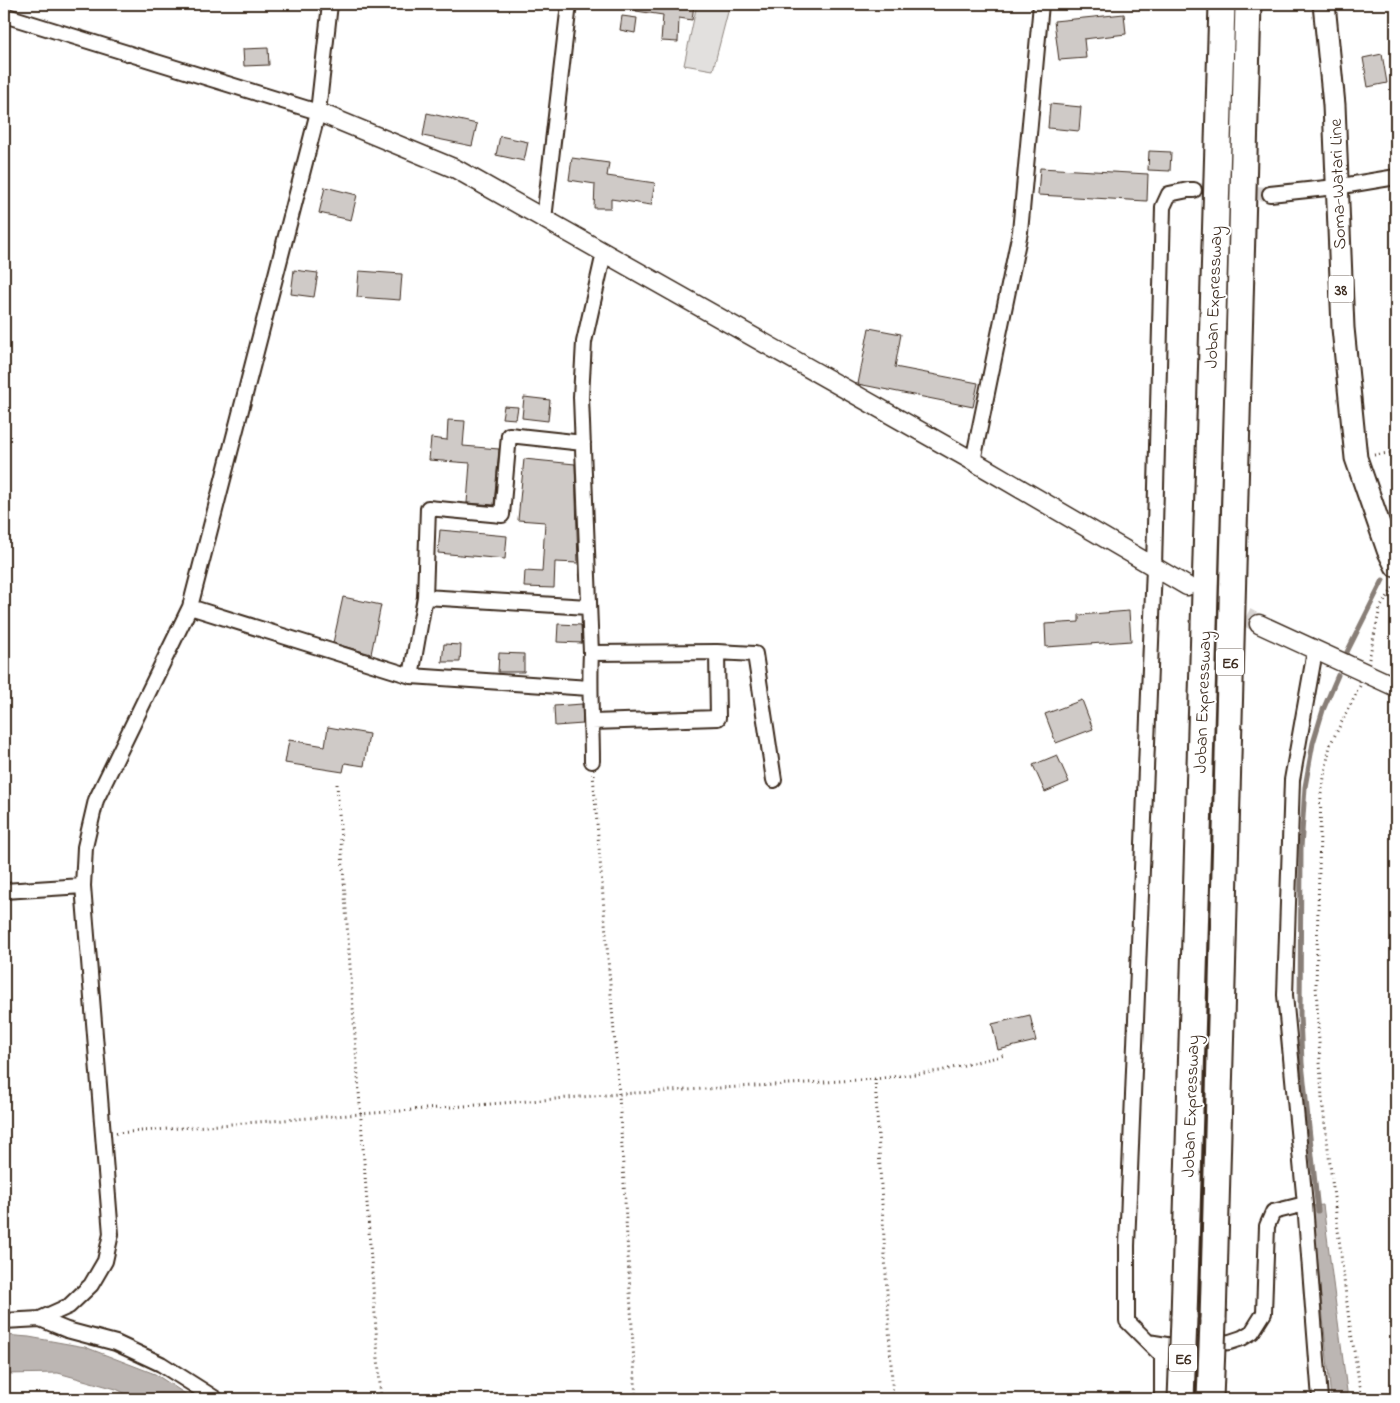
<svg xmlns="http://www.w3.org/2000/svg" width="1400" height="1403" font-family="'Indie Flower',sans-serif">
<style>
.green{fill:#e2e0de;stroke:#8e857e}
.water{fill:#bcb6b3;stroke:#887e77}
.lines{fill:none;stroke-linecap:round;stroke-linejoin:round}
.stream{stroke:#887e77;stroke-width:5}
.building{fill:#cfcac7;stroke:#3b2a1e}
.minor-tunnel{stroke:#d8d4d2;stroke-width:14;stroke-dasharray:14 7;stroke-linecap:butt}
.tertiary-tunnel{stroke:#d8d4d2;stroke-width:18;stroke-dasharray:18 9;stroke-linecap:butt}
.minor-casing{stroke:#3b2a1e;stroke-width:18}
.tertiary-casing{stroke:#3b2a1e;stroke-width:21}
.primary-casing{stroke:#3b2a1e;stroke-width:25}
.motorway-casing{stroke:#3b2a1e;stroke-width:29}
.path{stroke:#3b2a1e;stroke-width:3;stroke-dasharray:1 4;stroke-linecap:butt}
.minor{stroke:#fff;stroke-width:14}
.tertiary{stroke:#fff;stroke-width:18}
.primary{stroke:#fff;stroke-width:21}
.motorway{stroke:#fff;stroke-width:25}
.motorway-bridge-casing{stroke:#3b2a1e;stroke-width:29;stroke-linecap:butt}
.motorway-bridge{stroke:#fff;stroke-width:25}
.labels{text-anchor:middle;stroke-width:4;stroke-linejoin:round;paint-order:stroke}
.shield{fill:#fff;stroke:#766a62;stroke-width:1}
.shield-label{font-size:16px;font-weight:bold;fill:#3b2a1e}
.street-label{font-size:18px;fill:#3b2a1e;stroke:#fff}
</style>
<rect width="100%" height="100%" fill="#fff"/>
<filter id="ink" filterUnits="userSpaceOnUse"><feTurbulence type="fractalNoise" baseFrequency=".02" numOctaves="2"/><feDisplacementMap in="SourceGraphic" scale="10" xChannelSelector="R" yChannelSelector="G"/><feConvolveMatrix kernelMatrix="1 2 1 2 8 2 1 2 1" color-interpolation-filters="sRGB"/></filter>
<g filter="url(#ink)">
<!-- green -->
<path class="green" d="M 697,4 L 730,4 L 713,70 L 684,65 Z"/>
<!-- water -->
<path class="water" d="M 1323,1205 L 1348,1399 L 1331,1399 L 1312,1206 Z
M 4,1335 L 29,1337 L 85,1347 L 155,1374 L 193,1399 L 137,1399 L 116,1389 L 58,1373 L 4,1374 Z"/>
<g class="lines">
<!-- stream -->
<path class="stream" d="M 1346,654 L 1383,580
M 1318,1211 L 1302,1063 L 1300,1015 L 1301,848 L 1305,787 L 1313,743 L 1323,710 L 1338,675"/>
</g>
<!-- building -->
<path class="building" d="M 636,4 L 694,4 L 692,20 L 679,18 L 678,42 L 661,41 L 663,15 L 636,11 Z
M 1124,14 L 1126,34 L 1084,39 L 1086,58 L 1059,60 L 1054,21 Z
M 622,16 L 637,18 L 635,33 L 620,30 Z
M 268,48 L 269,65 L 244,66 L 243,49 Z
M 1382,54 L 1387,83 L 1368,87 L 1363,58 Z
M 1050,104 L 1081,107 L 1079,131 L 1048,128 Z
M 427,113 L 477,124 L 472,146 L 423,136 Z
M 500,136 L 528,142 L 524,161 L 496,155 Z
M 1149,151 L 1171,152 L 1170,171 L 1148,170 Z
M 572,158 L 609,163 L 607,176 L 655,183 L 651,205 L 611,199 L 611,208 L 594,208 L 595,184 L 569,180 Z
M 1040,168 L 1148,174 L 1147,201 L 1038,195 Z
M 325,187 L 357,195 L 351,220 L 319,213 Z
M 294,270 L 318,273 L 314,297 L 291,294 Z
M 359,271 L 402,274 L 400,300 L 357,297 Z
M 869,328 L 901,334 L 895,367 L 978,383 L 973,407 L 858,384 Z
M 524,397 L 550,400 L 548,421 L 522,418 Z
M 504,406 L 518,407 L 516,419 L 502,418 Z
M 448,420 L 465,421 L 463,446 L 499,449 L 494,505 L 467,503 L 470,463 L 429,460 L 431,438 L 447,440 Z
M 524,459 L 575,464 L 578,563 L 555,562 L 554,588 L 524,587 L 525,571 L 542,572 L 545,522 L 518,520 Z
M 440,530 L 507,536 L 505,559 L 438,553 Z
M 343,597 L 381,605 L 371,654 L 333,643 Z
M 1129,611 L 1131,641 L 1046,647 L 1045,624 L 1079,622 L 1079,615 Z
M 558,624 L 581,625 L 582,643 L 557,642 Z
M 444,644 L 461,645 L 460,662 L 442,662 Z
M 499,653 L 524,654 L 524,672 L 498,672 Z
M 1082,700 L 1093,729 L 1056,743 L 1045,714 Z
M 582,704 L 583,724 L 555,726 L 554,706 Z
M 328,727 L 369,734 L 364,766 L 345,763 L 343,772 L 285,763 L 289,740 L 325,746 Z
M 1057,755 L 1069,782 L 1045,792 L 1033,765 Z
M 1030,1015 L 1036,1041 L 998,1050 L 992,1024 Z"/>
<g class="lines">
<!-- minor-tunnel -->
<path class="minor-tunnel" d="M 1194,190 L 1270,194"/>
<!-- tertiary-tunnel -->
<path class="tertiary-tunnel" d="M 1198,592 L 1259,624"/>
<defs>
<path id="minor" d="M 4,15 L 318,112
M 1270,194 L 1336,187 L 1396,177
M 544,219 L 569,4
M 973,461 L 1020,232 L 1041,4
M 425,597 L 428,508 L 502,515 L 509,435 L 583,443
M 190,607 L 411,676 L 589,688
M 1315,651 L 1292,780 L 1285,995 L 1305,1204 L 1320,1399
M 717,652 L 755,654 L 774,780
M 591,653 L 717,652 L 718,718 L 592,722
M 411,676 L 425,597 L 588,607
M 592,761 C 592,725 589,689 591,653 L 581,397 L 584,342 L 604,253
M 4,891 L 83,886
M 40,1319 L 67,1330 L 116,1343 L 161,1364 L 216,1399
M 4,1321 L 40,1319 L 69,1306 L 91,1285 L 105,1261 L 111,1234 L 83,886 L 85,847 L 96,800 L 190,607 L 318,112 L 330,4
M 1148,1342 L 1179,1347 L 1230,1342 L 1242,1338 L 1252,1332 L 1264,1313 L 1267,1226 L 1273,1212 L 1305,1204
M 1162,1399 L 1162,1356 L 1127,1321 L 1127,1246 L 1154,567 L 1163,207 L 1169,194 L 1188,190 L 1194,190"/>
<path id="tertiary" d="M 318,112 L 456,169 L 973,461 L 1187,586
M 1259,624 L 1396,687"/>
<path id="primary" d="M 1324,4 L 1334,105 L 1343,328 L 1356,458 L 1388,550 L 1396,566"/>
<path id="motorway" d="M 1184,1318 L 1222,4
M 1213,1321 L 1248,4"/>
</defs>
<!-- minor casing -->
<use href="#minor" class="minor-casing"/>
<!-- tertiary casing -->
<use href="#tertiary" class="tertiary-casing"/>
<!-- primary casing -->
<use href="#primary" class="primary-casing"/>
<!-- motorway casing -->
<use href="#motorway" class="motorway-casing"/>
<!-- path -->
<path class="path" d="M 1374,455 L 1396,452
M 1369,659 L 1380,608 L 1396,584
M 1360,686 L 1330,745 L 1321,794 L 1316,985 L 1322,1099 L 1349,1320 L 1362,1399
M 593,774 L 619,1094 L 636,1399
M 337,784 L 381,1399
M 875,1079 L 893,1399
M 116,1133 L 619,1094 L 875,1079 L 940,1071 L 1005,1055"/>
<!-- minor -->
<use href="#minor" class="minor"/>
<!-- tertiary -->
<use href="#tertiary" class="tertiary"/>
<!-- primary -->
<use href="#primary" class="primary"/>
<!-- motorway -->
<use href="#motorway" class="motorway"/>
<defs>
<path id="motorway-bridge" d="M 1181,1399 L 1184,1318
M 1210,1399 L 1213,1321"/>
</defs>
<!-- motorway-bridge casing -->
<use href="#motorway-bridge" class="motorway-bridge-casing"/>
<!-- motorway-bridge -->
<use href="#motorway-bridge" class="motorway-bridge"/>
</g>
</g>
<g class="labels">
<!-- shield labels -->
<g class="shield">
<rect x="1328.5" y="275.5" width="25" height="27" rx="4"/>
<rect x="1216" y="648.5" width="28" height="27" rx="4"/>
<rect x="1169" y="1344.5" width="28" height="27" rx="4"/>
</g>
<g class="shield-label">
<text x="1341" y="295">38</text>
<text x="1230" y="668">E6</text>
<text x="1183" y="1364">E6</text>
</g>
<!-- street labels -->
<g class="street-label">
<text transform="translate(1337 184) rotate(-92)" y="6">Soma-Watari Line</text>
<text transform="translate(1213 297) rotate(-88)" y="6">Joban Expressway</text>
<text transform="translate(1202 702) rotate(-88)" y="6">Joban Expressway</text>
<text transform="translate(1190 1106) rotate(-88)" y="6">Joban Expressway</text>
</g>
</g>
<!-- margin -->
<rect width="1400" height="1403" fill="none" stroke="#fff" stroke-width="20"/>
<rect x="10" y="10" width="1380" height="1383" fill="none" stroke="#3b2a1e" stroke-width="2" filter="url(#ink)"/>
</svg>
